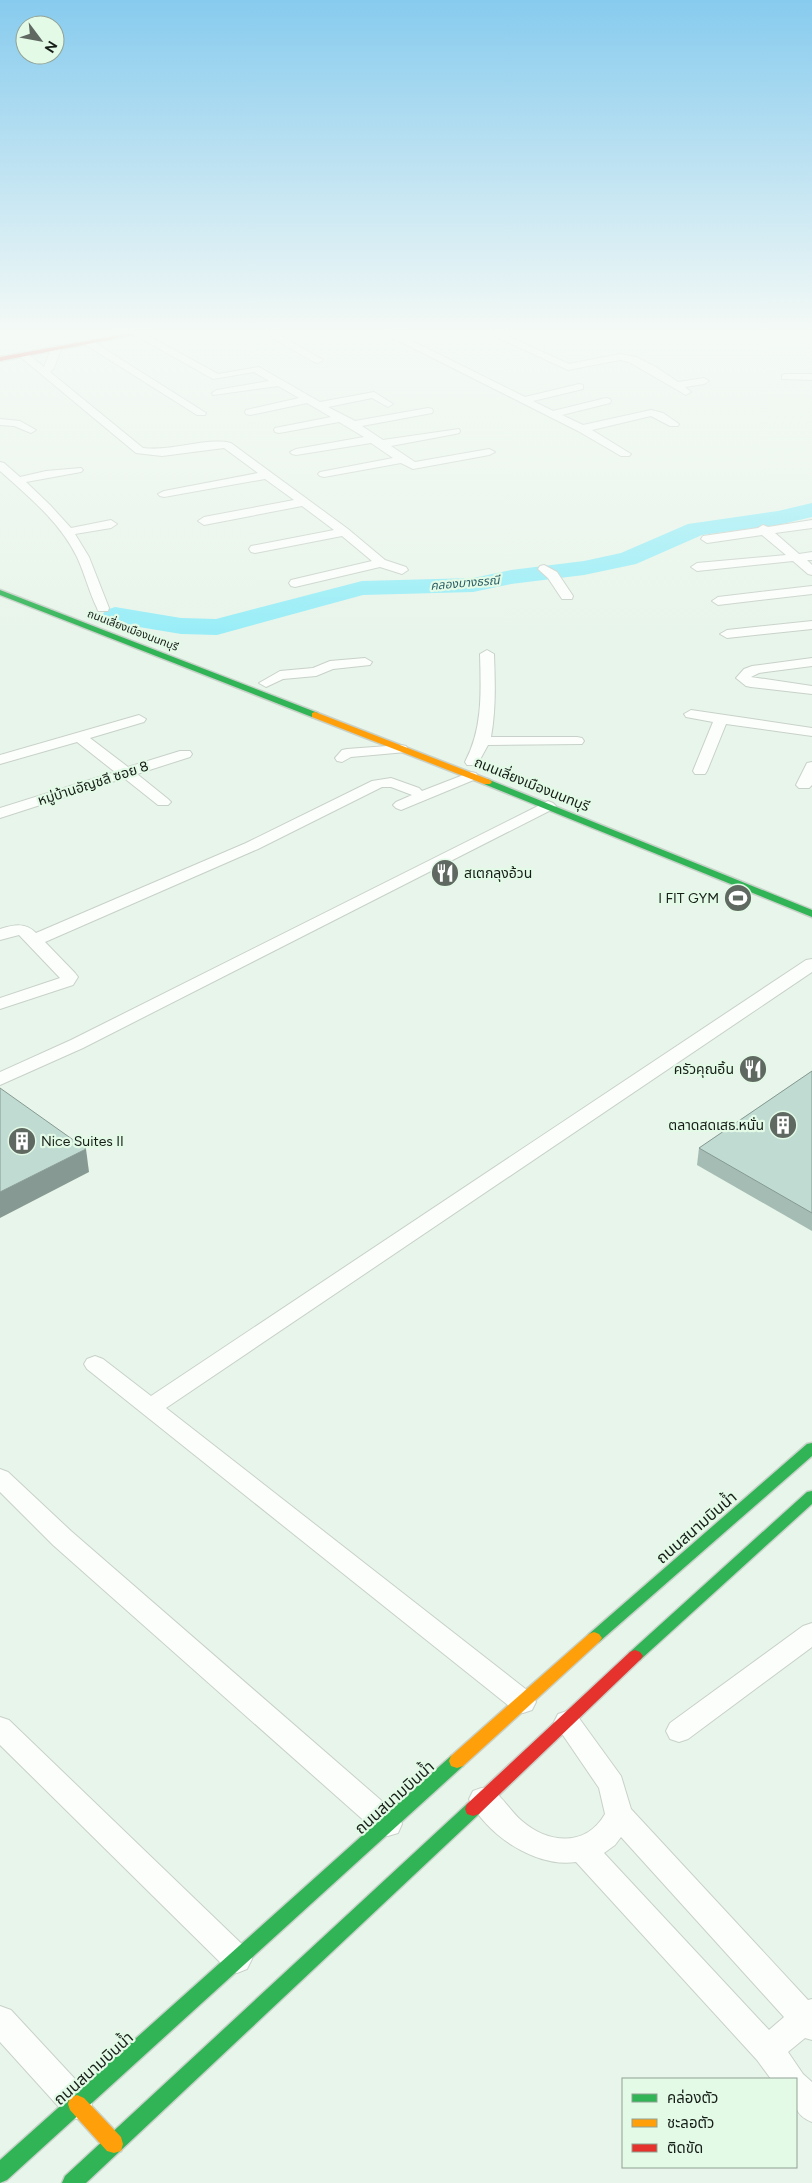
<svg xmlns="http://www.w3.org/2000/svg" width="812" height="2183" font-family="Figtree,'Noto Sans Thai',sans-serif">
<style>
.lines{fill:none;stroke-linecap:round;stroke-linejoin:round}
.river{fill:#97edf7;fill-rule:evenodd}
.street-casing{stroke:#c8d1c9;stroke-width:2}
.fast-casing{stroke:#c8d1c9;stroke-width:3}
.slow-casing{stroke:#c8d1c9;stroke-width:3}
.jam-casing{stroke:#c8d1c9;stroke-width:3}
.street{fill:#fcfefc;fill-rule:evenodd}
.fast{fill:#30b455;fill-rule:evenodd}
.slow{fill:#ff9f0a;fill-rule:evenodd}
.jam{fill:#e5322d;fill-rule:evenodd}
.wall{fill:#a5bcb5}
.shaded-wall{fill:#869993}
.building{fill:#c0dbd2;stroke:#869993}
.labels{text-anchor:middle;stroke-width:4.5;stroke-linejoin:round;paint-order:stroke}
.far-street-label{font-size:11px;fill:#161e17;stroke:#e3fae7}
.far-water-label{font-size:12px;font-style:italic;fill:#2a5d65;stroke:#e3fae7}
.street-label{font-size:14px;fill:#161e17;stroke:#e3fae7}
.poi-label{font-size:14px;fill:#161e17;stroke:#e3fae7;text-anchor:end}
.near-street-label{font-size:16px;fill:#161e17;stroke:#e3fae7}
</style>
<rect width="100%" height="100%" fill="#e8f5ea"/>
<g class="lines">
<!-- river -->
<path class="river" d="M 812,503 L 812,517 L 778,525 L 702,535 L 636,564 L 584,575 L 511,584 L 473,592 L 363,595 L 217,635 L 181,634 L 115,623 L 106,620 L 102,615 L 106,610 L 115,607 L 181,618 L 216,619 L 362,581 L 473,578 L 511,570 L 584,561 L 621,553 L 688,524 L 778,511 Z"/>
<defs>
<path id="street" d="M 133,334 L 145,334 L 218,374 L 259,367 L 320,402 L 374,392 L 393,404 L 388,407 L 372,398 L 328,407 L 355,421 L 428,408 L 432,409 L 433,411 L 432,413 L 362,426 L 383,440 L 459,429 L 460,431 L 459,433 L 455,434 L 391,446 L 415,462 L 489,449 L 495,452 L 489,455 L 413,469 L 401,463 L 324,477 L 320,476 L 318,474 L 320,472 L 393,458 L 371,443 L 296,455 L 292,454 L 290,452 L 296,449 L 364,437 L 339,422 L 279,433 L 275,432 L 274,430 L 275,428 L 331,417 L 307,403 L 250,415 L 246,414 L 245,412 L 246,410 L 299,398 L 278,386 L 213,395 L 212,393 L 217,390 L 269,381 L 254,372 L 213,379 Z
M 266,334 L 278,334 L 323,360 L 318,363 L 314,362 Z
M 385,334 L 398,334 L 525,397 L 579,384 L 583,385 L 583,389 L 533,401 L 553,411 L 606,398 L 610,399 L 611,401 L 610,403 L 562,415 L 583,425 L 651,410 L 663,413 L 679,424 L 678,426 L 670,426 L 651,416 L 592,430 L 631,454 L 629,456 L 621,456 L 578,431 Z
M 490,334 L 503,334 L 569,364 L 620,354 L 636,357 L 656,367 L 678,382 L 704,378 L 709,381 L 704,384 L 685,387 L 691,392 L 686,395 L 629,362 L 620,360 L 568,370 Z
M 89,340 L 92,341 L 206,413 L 205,415 L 197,415 L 86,345 L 86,341 Z
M 56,346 L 61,349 L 54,368 L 50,372 L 143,448 C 172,452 206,437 231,443 L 348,529 L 385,560 L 406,567 L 408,570 L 402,574 L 380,567 L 295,587 L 291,586 L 289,583 L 291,580 L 372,561 L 342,536 L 255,553 L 251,552 L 249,549 L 251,546 L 334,530 L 302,506 L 204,525 L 198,521 L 204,517 L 294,500 L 265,479 L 164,497 L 160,496 L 158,494 L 164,491 L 258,473 L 224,448 L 162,456 L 136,453 L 18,355 L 19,353 L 27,353 L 44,367 L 51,349 Z
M 786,374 L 812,374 L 812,380 L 782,379 L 782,375 Z
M 0,419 L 20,421 L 36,430 L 31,433 L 14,426 L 0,425 Z
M 0,462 L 4,463 L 20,477 L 46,471 L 81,468 L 83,470 L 81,472 L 26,482 L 50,505 L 71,528 L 111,520 L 117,524 L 111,528 L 75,534 L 89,557 L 109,608 L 108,611 L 98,611 L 97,608 C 89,592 85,574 77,557 C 60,522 29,497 0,471 Z
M 812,520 L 812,528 L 775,533 L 799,554 L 812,552 L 812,560 L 807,560 L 812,565 L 812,575 L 808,574 L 793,561 L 697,571 L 691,567 L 697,563 L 786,555 L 762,535 L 707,543 L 701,539 L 703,536 L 758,528 L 763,525 L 768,527 Z
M 544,565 L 557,572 L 573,596 L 572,599 L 562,599 L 548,578 L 538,569 L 540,566 Z
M 812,586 L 812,594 L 718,605 L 712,601 L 718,597 Z
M 812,621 L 812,629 L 727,638 L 720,634 L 727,630 Z
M 487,650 L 494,654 C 495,682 496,709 491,737 L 577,737 L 582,738 L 584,741 L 582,744 L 488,745 L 477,765 L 467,765 L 465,762 C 483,728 481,692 480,654 Z
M 365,658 L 372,662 L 370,665 L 333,669 L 316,676 L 283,679 L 266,687 L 259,683 L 280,671 L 313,668 L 330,661 Z
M 812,658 L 812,666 L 759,673 L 751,677 L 812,686 L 812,694 L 751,687 L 746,686 L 736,678 L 744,669 L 752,666 Z
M 691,710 L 812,728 L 812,736 L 726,724 L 707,771 L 705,774 L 695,774 L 693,771 L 713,722 L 686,717 L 684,714 Z
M 139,715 L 146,719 L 144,722 L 90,738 L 128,767 L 180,751 L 190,751 L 192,754 L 190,757 L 137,774 L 168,799 L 171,802 L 168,805 L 158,805 L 124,778 L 0,818 L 0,808 L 115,772 L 77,742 L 0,764 L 0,755 Z
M 401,745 L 406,746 L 408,749 L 406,752 L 351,757 L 342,762 L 337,761 L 335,758 L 342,750 L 347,749 Z
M 812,762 L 812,785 L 809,788 L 799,788 L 796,785 L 807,763 Z
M 471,772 L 476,773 L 478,776 L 476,779 L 401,810 L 396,808 L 393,805 L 396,802 L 412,795 L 391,787 L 382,787 L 258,849 L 45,942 L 75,973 L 78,977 L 73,985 L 0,1009 L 0,998 L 60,978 L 19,935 L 0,940 L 0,929 C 14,925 25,922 36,933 L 246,843 L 372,781 L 391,778 L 419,788 L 422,791 Z
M 548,801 L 553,803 L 556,806 L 553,809 L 83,1048 L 0,1085 L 0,1072 L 71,1040 Z
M 812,959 L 812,972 L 166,1408 L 532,1694 L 536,1702 L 532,1710 L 523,1713 L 514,1710 L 87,1369 L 84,1364 L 87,1359 L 95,1356 L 103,1359 L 151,1396 L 806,960 Z
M 0,1469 L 8,1472 L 71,1531 L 398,1815 L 402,1824 L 398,1833 L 388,1836 L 378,1833 L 53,1545 L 0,1492 Z
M 812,1623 L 812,1647 L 688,1739 L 679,1742 L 670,1739 L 666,1731 L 670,1723 L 803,1626 Z
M 567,1711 L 576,1714 L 621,1776 L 631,1809 L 808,2000 L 812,1999 L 812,2040 L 805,2038 L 788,2052 L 803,2074 L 812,2082 L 812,2122 C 790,2113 796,2100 796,2079 L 771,2079 L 757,2060 L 576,1862 C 536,1868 486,1835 469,1799 L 473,1791 C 480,1788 485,1786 492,1790 C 503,1797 511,1812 522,1821 C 549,1844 586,1847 605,1814 L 599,1788 L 554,1722 L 558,1714 ZM 621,1837 L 784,2017 L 769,2030 L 604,1853 L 615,1845 Z
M 0,1717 L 9,1720 L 247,1949 L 252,1959 L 247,1969 L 237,1973 L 227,1969 L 0,1745 Z
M 0,2006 L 11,2010 L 88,2093 L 92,2104 L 88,2115 L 77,2119 L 66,2115 L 0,2042 Z"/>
<path id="fast" d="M 0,590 L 318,713 L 319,715 L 318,717 L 312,717 L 0,595 Z
M 487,779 L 812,910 L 812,917 L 484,784 L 484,780 Z
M 812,1443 L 812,1456 L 599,1642 L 594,1644 L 589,1642 L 586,1638 L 589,1634 L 807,1444 Z
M 812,1491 L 812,1504 L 640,1660 L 635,1662 L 630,1660 L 627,1656 L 630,1652 L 807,1492 Z
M 457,1754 L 463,1756 L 465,1761 L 463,1766 L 7,2180 L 0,2183 L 0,2160 L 451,1756 Z
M 473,1802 L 479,1804 L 481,1809 L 479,1814 L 86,2183 L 62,2183 L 65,2176 L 467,1804 Z"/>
<path id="slow" d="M 315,712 L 490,780 L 492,782 L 490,784 L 484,784 L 312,717 L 312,713 Z
M 594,1632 L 599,1634 L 602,1638 L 599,1642 L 463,1766 L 457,1768 L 451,1766 L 449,1761 L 451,1756 L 589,1634 Z
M 77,2095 L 84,2098 L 121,2137 L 123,2144 L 121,2151 L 114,2153 L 107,2151 L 70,2110 L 68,2104 L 70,2098 Z"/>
<path id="jam" d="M 126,334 L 139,334 L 0,361 L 0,357 Z
M 635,1650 L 640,1652 L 643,1656 L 640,1660 L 479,1814 L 473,1816 L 467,1814 L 465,1809 L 467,1804 L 630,1652 Z"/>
</defs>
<!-- street casing -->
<use href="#street" class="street-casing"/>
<!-- fast casing -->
<use href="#fast" class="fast-casing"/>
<!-- slow casing -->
<use href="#slow" class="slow-casing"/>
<!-- jam casing -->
<use href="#jam" class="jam-casing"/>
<!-- street -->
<use href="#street" class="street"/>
<!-- fast -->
<use href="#fast" class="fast"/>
<!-- slow -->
<use href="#slow" class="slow"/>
<!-- jam -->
<use href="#jam" class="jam"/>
</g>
<!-- wall -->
<path class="wall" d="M 812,1071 L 812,1231 L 697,1165 L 699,1148 Z"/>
<!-- shaded-wall -->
<path class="shaded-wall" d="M 86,1149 L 89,1172 L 0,1218 L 0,1192 Z"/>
<!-- building -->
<path class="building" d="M 812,1071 L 812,1213 L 699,1148 Z
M 0,1088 L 86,1149 L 0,1192 Z"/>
<!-- sky -->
<linearGradient id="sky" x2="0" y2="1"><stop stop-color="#87cbee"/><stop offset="0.52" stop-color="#f5faf6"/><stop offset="1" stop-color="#f5faf6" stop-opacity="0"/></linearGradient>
<rect width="812" height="640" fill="url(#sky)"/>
<!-- icons -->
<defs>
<symbol id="restaurant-disc" viewBox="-11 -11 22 22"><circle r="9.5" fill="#606961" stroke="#e3fae7"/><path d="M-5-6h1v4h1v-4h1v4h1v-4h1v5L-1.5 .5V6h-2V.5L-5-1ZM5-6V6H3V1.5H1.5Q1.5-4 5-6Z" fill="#fff"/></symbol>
<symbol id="stadium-disc" viewBox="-11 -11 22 22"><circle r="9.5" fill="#606961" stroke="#e3fae7"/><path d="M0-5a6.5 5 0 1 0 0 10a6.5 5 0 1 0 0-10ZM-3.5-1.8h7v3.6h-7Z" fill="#fff"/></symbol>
<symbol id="building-disc" viewBox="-11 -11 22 22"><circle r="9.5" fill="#606961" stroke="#e3fae7"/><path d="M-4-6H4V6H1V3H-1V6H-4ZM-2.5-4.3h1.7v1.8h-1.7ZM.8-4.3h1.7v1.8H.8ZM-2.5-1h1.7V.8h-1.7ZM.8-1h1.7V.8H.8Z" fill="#fff"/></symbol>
</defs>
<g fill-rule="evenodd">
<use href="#restaurant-disc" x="429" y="857" width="32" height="32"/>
<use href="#stadium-disc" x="722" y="882" width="32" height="32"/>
<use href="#restaurant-disc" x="737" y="1053" width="32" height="32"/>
<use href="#building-disc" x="767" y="1109" width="32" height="32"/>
<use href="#building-disc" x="6" y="1125" width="32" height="32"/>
</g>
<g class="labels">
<!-- far-street labels -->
<g class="far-street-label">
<text transform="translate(133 630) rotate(21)" y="4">ถนนเลี่ยงเมืองนนทบุรี</text>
</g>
<!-- far-water labels -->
<g class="far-water-label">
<text transform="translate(465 583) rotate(-5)" y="4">คลองบางธรณี</text>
</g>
<!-- street labels -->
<g class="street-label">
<text transform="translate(93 783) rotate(-18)" y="5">หมู่บ้านอัญชลี ซอย 8</text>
<text transform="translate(532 784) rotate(22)" y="5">ถนนเลี่ยงเมืองนนทบุรี</text>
</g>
<!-- poi labels -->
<g class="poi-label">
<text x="464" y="878" text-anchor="start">สเตกลุงอ้วน</text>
<text x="719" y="903">I FIT GYM</text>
<text x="734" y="1074">ครัวคุณอิ้น</text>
<text x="764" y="1130">ตลาดสดเสธ.หนั่น</text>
<text x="41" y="1146" text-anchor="start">Nice Suites II</text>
</g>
<!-- near-street labels -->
<g class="near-street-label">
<text transform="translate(696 1527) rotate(-41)" y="6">ถนนสนามบินน้ำ</text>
<text transform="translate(394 1797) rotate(-42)" y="6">ถนนสนามบินน้ำ</text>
<text transform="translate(93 2068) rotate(-42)" y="6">ถนนสนามบินน้ำ</text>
</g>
</g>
<!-- legend -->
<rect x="622" y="2078" width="175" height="90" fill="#e3fae7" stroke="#91a294"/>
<rect x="632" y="2094" width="25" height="8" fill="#30b455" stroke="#91a294"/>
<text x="667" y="2103" font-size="15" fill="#161e17">คล่องตัว</text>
<rect x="632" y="2119" width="25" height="8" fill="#ff9f0a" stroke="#91a294"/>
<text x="667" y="2128" font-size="15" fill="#161e17">ชะลอตัว</text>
<rect x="632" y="2144" width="25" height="8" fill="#e5322d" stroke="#91a294"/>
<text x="667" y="2153" font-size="15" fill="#161e17">ติดขัด</text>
<!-- north arrow -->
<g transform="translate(40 40) rotate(122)"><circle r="24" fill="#e3fae7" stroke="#91a294"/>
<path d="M0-4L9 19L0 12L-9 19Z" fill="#606961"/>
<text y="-8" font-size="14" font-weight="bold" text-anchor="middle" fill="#161e17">N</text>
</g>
</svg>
